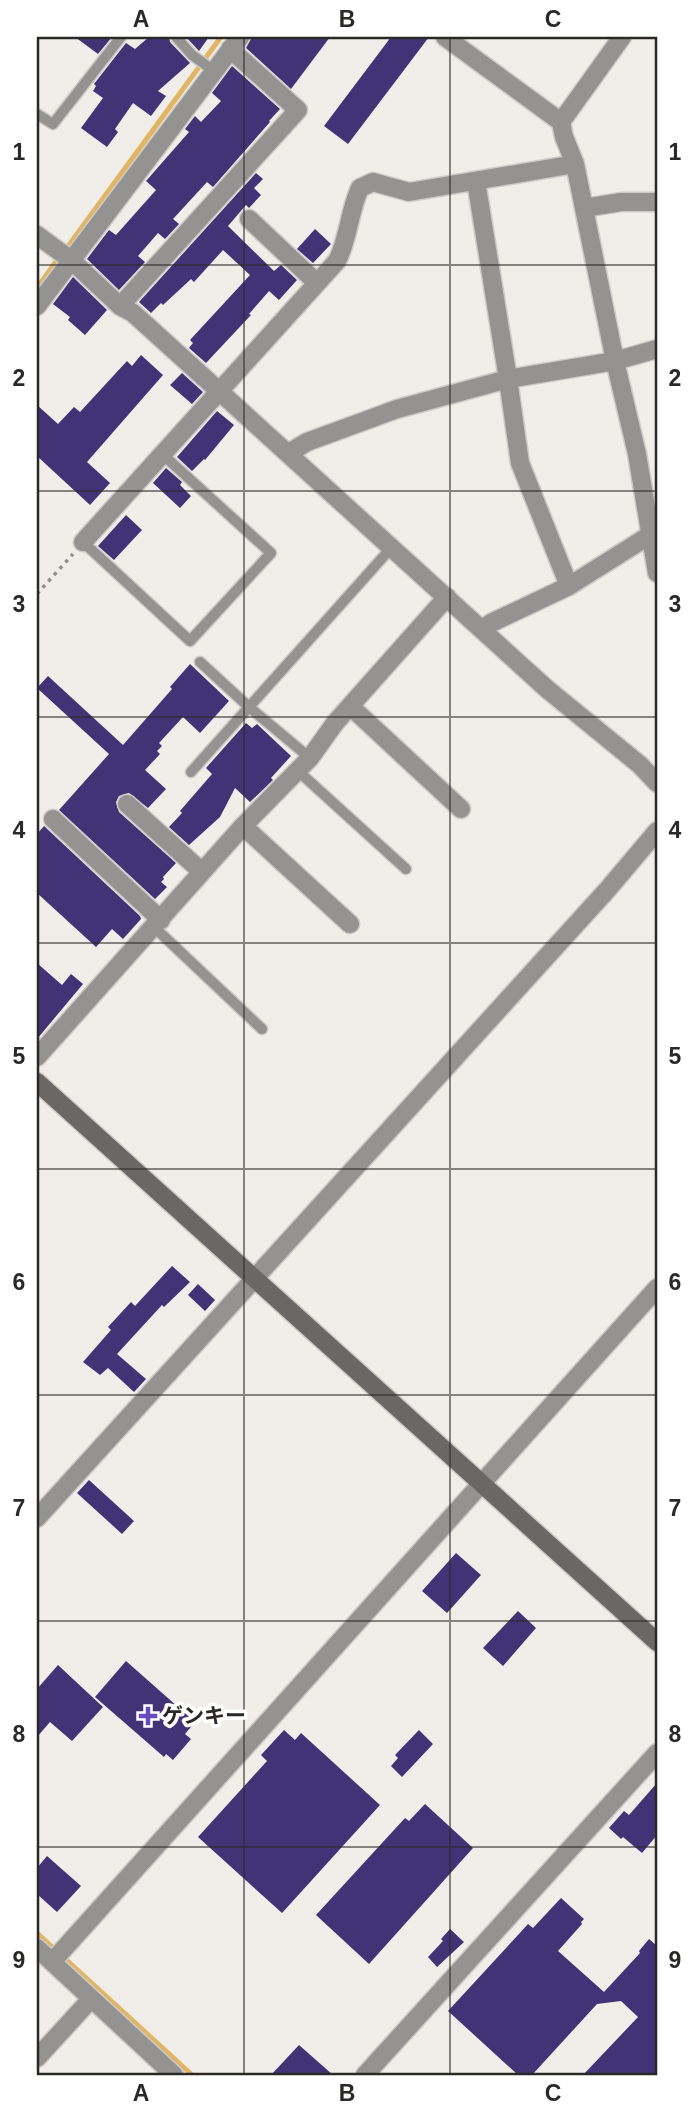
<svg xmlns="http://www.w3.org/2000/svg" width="694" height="2112" font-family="Helvetica,'Noto Sans JP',sans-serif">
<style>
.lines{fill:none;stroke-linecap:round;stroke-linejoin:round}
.stream{stroke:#e1b564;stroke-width:5}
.building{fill:#423377}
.lane-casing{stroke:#cdcbc7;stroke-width:13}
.street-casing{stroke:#cdcbc7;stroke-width:21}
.secondary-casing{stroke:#cdcbc7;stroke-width:21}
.path{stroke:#918e8b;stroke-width:3.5;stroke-dasharray:3.5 5;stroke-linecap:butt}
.lane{stroke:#949392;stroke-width:10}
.street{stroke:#949392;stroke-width:18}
.secondary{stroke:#696866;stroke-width:18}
.grid{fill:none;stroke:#2a2927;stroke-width:2;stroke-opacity:0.55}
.poi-dot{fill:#684ac3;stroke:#fff;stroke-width:2.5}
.labels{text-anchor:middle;stroke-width:7;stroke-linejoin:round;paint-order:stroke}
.poi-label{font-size:21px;font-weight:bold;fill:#2a2927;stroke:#fff;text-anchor:start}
.neatline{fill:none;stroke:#2a2927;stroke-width:2.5}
.grid-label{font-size:23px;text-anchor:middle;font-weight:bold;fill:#2a2927}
</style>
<rect width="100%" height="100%" fill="#f1eeea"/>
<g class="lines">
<!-- stream -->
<path class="stream" d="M 69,245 L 221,37
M 37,288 L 55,263
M 37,1933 L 192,2075"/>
</g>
<!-- building -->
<path class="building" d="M 75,37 L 112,37 L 98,54 Z
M 149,37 L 169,37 L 170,42 L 190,63 L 158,91 L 166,96 L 151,116 L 133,103 L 115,129 L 118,132 L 107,147 L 81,128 L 103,98 L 93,91 L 96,86 L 94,84 L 126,43 L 135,49 Z
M 186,37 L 209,37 L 199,51 Z
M 252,37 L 330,37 L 291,89 L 246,48 Z
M 391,37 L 429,37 L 348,144 L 324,126 Z
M 232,66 L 280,109 L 269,121 L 270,122 L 213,187 L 207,182 L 173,219 L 179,224 L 165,239 L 158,233 L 138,256 L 145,262 L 119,290 L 87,259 L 109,230 L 116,235 L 156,190 L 146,181 L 189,132 L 185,129 L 195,116 L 201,122 L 221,101 L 212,93 Z
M 256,173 L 263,179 L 254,188 L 261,195 L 249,208 L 246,205 L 228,226 L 274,271 L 281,265 L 297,280 L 279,300 L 269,291 L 249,314 L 251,315 L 206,363 L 189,348 L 193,343 L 190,340 L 250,275 L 223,250 L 194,282 L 191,279 L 163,305 L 161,303 L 151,313 L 139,302 Z
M 315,229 L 331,244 L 313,263 L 297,249 Z
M 73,277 L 107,310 L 85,335 L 68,320 L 70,317 L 53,304 Z
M 141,355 L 163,375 L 87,462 L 110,483 L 90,505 L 37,456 L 37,405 L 58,424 L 74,407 L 80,412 L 127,361 L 132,366 Z
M 182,373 L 203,392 L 192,404 L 170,385 Z
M 217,411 L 234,425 L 205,460 L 204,459 L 192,471 L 177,457 Z
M 166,468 L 182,482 L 180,485 L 191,496 L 180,508 L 153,483 Z
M 126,515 L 142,530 L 114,560 L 98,546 Z
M 190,664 L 229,701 L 200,733 L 183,717 L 159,743 L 162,746 L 157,751 L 160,754 L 145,770 L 166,789 L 148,808 L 129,793 L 119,796 L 116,802 L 119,812 L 176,863 L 163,877 L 164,879 L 161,882 L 167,887 L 155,899 L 59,810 L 109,754 L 37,688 L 48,676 L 123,745 L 172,689 L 170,687 Z
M 246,723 L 252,728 L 257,724 L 291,756 L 271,778 L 273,780 L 250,802 L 235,788 L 220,817 L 189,845 L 169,827 L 182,813 L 180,811 L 212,774 L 206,768 Z
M 44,826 L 140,916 L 141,919 L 123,939 L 112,929 L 96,947 L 37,893 L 37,834 Z
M 37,963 L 62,985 L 71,974 L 83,984 L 37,1039 Z
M 172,1266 L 190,1282 L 164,1307 L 162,1305 L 117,1354 L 146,1379 L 134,1392 L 108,1368 L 100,1375 L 83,1362 L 111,1330 L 108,1327 L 131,1302 L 135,1306 Z
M 198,1284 L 215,1300 L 205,1311 L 188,1295 Z
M 89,1480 L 134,1521 L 122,1534 L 77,1493 Z
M 456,1553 L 481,1575 L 447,1613 L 422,1591 Z
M 518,1611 L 536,1628 L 503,1666 L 483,1648 Z
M 126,1661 L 195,1722 L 185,1734 L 191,1739 L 173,1760 L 166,1754 L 164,1757 L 95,1697 Z
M 58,1665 L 103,1707 L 72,1741 L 50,1722 L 37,1737 L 37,1689 Z
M 284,1730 L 295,1740 L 301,1733 L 380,1805 L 282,1913 L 198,1837 L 267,1761 L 261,1755 Z
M 419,1730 L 433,1744 L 402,1777 L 391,1766 L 398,1758 L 395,1755 Z
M 657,1783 L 657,1835 L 642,1853 L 623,1837 L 621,1839 L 609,1828 L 624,1811 L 629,1815 Z
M 425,1804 L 473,1848 L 369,1964 L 316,1915 L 405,1818 L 409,1821 Z
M 47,1856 L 81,1886 L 57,1912 L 37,1894 L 37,1868 Z
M 561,1898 L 584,1919 L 581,1922 L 582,1924 L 558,1951 L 604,1992 L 640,1953 L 639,1951 L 649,1939 L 657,1946 L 657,2075 L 583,2075 L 638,2017 L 621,2001 L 597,2004 L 532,2075 L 518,2075 L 448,2011 L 518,1935 L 528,1924 L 533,1928 Z
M 450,1929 L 464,1942 L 437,1967 L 428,1957 L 443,1941 L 441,1939 Z
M 299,2045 L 333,2075 L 271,2075 Z"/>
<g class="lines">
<defs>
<path id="lane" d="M 176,37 L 192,55 L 214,71
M 37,114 L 53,124 L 121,37
M 83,542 L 190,641 L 271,553 L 162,454
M 200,662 L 249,707 L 310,758
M 298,771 L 406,869
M 191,772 L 392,547
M 154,927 L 262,1029"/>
<path id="street" d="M 445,37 L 561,122 L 564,137 L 575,164 L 615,361 L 637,454 L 657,573
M 561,122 L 622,37
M 476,181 L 508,379 L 520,463 L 569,586
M 584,208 L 621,202 L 657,202
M 249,219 L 317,283
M 37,235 L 71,260 L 120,306 L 133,313 L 547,689 L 640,765 L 657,783
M 37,306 L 240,37
M 120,306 L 298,110 L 230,49
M 289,453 L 307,442 L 397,409 L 508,379 L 615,361 L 657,349
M 83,542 L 337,261 C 349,238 349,211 360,188 L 373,182 L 409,192 L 575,164
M 482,629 L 491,623 L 569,586 L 650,535
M 350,706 L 461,809
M 127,804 L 202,872
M 53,819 L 161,920
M 243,826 L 350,924
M 37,1057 L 243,826 L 310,758 L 335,723 L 447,597
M 37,1518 L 608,889 L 657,831
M 37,1948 L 174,2075
M 52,1962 L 657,1288
M 37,2058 L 91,1999
M 365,2075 L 657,1753"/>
<path id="secondary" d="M 37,1082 L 657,1642"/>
</defs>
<!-- lane casing -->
<use href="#lane" class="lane-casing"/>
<!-- street casing -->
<use href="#street" class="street-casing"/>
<!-- secondary casing -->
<use href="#secondary" class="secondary-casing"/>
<!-- path -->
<path class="path" d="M 37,594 L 73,554"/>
<!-- lane -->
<use href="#lane" class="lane"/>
<!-- street -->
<use href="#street" class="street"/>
<!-- secondary -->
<use href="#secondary" class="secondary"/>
</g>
<!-- grid -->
<path class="grid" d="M 244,37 L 244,2075M 450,37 L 450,2075M 37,265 L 657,265M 37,491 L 657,491M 37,717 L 657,717M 37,943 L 657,943M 37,1169 L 657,1169M 37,1395 L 657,1395M 37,1621 L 657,1621M 37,1847 L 657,1847"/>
<!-- markers -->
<path class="poi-dot" d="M144.5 1705.5h7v7h7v7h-7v7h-7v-7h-7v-7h7z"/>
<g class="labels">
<!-- poi labels -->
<g class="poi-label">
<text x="162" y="1723">ゲンキー</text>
</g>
</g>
<!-- border -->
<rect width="694" height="2112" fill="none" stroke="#ffffff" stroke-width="77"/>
<rect x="38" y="38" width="618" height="2036" class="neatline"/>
<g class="grid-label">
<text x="141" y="27">A</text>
<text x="347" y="27">B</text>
<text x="553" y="27">C</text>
<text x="19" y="160">1</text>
<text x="675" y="160">1</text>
<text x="19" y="386">2</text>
<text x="675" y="386">2</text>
<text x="19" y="612">3</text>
<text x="675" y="612">3</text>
<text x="19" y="838">4</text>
<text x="675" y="838">4</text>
<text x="19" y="1064">5</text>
<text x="675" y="1064">5</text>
<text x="19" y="1290">6</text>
<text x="675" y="1290">6</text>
<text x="19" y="1516">7</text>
<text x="675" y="1516">7</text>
<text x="19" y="1742">8</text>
<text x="675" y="1742">8</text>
<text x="19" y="1968">9</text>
<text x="675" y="1968">9</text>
<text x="141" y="2101">A</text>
<text x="347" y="2101">B</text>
<text x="553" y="2101">C</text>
</g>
</svg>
